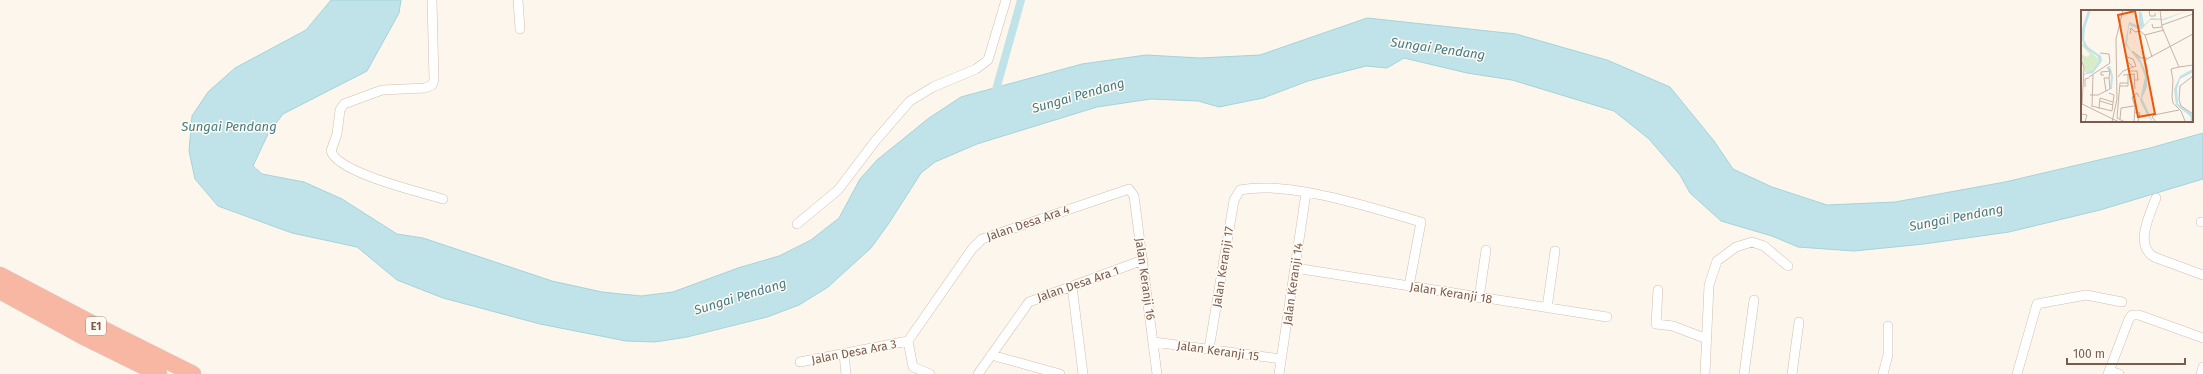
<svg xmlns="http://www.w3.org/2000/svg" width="2203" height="374" font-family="'Fira Sans',sans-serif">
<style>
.water{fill:#bfe3e8;stroke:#a5d3da}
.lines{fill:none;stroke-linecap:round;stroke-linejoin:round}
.canal{stroke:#bfe3e8;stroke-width:8}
.minor-casing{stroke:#d1beb0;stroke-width:10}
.motorway-casing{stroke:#dad1cd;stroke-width:17}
.minor{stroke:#fff;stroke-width:9}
.motorway{stroke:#f7b7a3;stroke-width:16}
.labels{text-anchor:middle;stroke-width:3;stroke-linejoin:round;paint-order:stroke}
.shield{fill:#fffaf3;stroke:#a28b7f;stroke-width:1}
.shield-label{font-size:11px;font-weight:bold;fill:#7a5c4d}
.street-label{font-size:12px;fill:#7a5c4d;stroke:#fffaf3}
.water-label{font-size:13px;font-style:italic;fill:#437c86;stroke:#fffaf3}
.inset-river{fill:none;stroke:#bfe3e8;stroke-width:2}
.inset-road{fill:none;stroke:#c5b3a7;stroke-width:1}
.view{fill:#e8590c;fill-opacity:0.15;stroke:#e8590c;stroke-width:2}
.inset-edge{fill:none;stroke:#7a5c4d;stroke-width:2}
</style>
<rect width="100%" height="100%" fill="#fdf6ec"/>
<!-- water -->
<path class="water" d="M 331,0 L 401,0 L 399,13 L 367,71 L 283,114 L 268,134 L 253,166 L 262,174 L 304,182 L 342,199 L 397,234 L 423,238 L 552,281 L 602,292 L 641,296 L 673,292 L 738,268 L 779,256 L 811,240 L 839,218 L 860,179 L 877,160 L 929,118 L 961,97 L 1082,64 L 1146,55 L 1200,58 L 1260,55 L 1367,18 L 1516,34 L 1607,60 L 1670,87 L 1714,141 L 1733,169 L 1772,187 L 1827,205 L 1895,202 L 2005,182 L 2150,148 L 2203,133 L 2203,179 L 2100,210 L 2009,232 L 1924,244 L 1854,251 L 1798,247 L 1772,236 L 1721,221 L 1690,193 L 1680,175 L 1649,139 L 1614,111 L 1512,80 L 1467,73 L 1404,58 L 1387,68 L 1366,66 L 1308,81 L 1263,98 L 1219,107 L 1198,101 L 1151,99 L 1097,107 L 977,144 L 935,162 L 921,173 L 889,223 L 871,248 L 828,287 L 799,305 L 767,317 L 687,337 L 655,342 L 626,341 L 540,324 L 443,298 L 397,280 L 357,247 L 292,233 L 218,206 L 195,179 L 189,151 L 192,116 L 208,92 L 235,68 L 306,30 Z"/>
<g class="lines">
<!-- canal -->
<path class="canal" d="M 994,97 L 1021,0"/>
<defs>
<path id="minor" d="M 432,0 L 434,80 L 432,85 L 425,88 L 382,90 L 344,104 L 340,110 L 337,134 L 331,151 C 338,173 420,192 443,199
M 518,0 L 520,29
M 2156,198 C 2150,214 2134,245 2154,257 L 2203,275
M 2201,222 L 2203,222
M 797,224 L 838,190 L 876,140 L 910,101 L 933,87 L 976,69 L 988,60 L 1006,0
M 1295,268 L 1607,317
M 1072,286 L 1083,374
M 1658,290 L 1656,324 L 1673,326 L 1707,339
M 1479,298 L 1486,250
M 1547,308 L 1555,251
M 908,341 L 972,249 L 982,239 L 1129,189 L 1134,196 L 1157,374
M 908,341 L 913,367 L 930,374
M 1154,342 L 1281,359
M 1209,349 L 1234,200 L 1240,190 C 1289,180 1372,208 1421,222 L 1409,286
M 844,354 L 846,374
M 991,355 L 1060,374
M 800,362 L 908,341
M 2110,371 L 2119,374
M 978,374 L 1029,302 L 1143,260
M 1279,374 L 1306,193
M 1705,374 L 1709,285 L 1717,261 L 1736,247 L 1752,242 L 1764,246 L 1788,266
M 1744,374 L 1754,300
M 1792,374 L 1799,322
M 1883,374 L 1888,355 L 1888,326
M 2017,374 L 2037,304 L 2086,295 L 2122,302
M 2108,374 L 2129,319 L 2132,315 L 2139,315 L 2203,338
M 2201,374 L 2203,367"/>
<path id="motorway" d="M 0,275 L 99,327 L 193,374
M 0,291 L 84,337 L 159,374"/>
</defs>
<!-- minor casing -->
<use href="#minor" class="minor-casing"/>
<!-- motorway casing -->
<use href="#motorway" class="motorway-casing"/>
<!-- minor -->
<use href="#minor" class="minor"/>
<!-- motorway -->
<use href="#motorway" class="motorway"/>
</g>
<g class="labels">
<!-- shield labels -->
<rect class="shield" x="86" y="317" width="20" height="18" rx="3"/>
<g class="shield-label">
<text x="96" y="330">E1</text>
</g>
<!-- street labels -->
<g class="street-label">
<text transform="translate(1028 223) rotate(-19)" y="4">Jalan Desa Ara 4</text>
<text transform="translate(1223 267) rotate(-81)" y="4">Jalan Keranji 17</text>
<text transform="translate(1145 279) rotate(82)" y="4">Jalan Keranji 16</text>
<text transform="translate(1078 284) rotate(-19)" y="4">Jalan Desa Ara 1</text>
<text transform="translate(1293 284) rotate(-82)" y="4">Jalan Keranji 14</text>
<text transform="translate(1451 293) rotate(9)" y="4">Jalan Keranji 18</text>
<text transform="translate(1218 351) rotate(8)" y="4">Jalan Keranji 15</text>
<text transform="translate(854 352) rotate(-11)" y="4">Jalan Desa Ara 3</text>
</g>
<!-- water labels -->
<g class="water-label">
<text transform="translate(1438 48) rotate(8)" y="5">Sungai Pendang</text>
<text transform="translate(1078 95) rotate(-16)" y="5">Sungai Pendang</text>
<text x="229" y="131">Sungai Pendang</text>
<text transform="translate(1956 217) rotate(-11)" y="5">Sungai Pendang</text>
<text transform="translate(740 296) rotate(-17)" y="5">Sungai Pendang</text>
</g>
</g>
<!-- overview -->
<g transform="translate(2081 10)">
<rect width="112" height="112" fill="#fdf6ec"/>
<path d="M 2,34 L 18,50 L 16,57 L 7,63 L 4,62 L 0,44 L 6,47 L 9,44 L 0,35 Z" fill="#d8ecc9"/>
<path d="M 7,0 L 10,0 L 4,18 L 3,30 L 7,37 L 20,46 L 21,51 L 12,63 L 0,65 L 12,60 L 18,51 L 16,46 L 4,38 L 1,30 L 1,19 ZM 58,0 L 61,3 L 63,15 L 70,8 L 82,9 L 108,0 L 83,10 L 69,10 L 60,20 L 48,15 L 46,34 L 50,41 L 58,47 L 66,65 L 66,77 L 61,88 L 72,112 L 67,107 L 59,90 L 64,67 L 59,53 L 44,34 L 48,12 L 58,16 ZM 112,59 L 112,62 L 99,69 L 96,79 L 97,94 L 112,105 L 112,112 L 110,112 L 109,106 L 95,95 L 93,79 L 99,66 Z" fill="#bfe3e8"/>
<path class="inset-river" d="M 28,56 L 31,66 L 30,79"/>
<path class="inset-road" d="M 68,0 L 69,6 L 74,6 L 74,3M 79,0 L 81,17 L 98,57 L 112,55M 71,14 L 72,18 L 81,17M 81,15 L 112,4M 49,24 L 50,18 L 54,22 L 59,21 L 64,25 L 83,20M 64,25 L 71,47M 51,41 L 60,48 L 66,48M 46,47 L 45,50 L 52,57M 0,49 L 3,58 L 1,95M 26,57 L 29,61 L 28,68M 98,57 L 90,59 L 92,70 L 91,87 L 92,93 L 100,101 L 104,111M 49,61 L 56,61 L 57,70 L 54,70M 67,62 L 64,50 L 112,24M 53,64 L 54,79M 23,65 L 20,65 L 20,62 L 29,61M 42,65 L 54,64M 112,66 L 99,76 L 98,90 L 100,96 L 112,104M 8,67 L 29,53 L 28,44 L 19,43M 37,67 L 42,61 L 55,56 L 52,49 L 46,47M 39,76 L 47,76 L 47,64M 4,77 L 4,69 L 8,68M 9,85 L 17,85 L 29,79 L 28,68 L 23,68 L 25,81M 19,91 L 32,95M 1,94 L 38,112M 11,96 L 31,101 L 33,85 L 28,83M 11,97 L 12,65M 18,99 L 19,88 L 32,92M 53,102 L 59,103 L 57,112M 0,104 L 6,105 L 4,112M 39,109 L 40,98 L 53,96M 31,112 L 36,89 L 35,29 L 42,0M 44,112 L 36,108 L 39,73 L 47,73M 53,112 L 54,97 L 51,87 L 56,83 L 58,87M 75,112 L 71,107 L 73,105 L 98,100"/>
<path class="view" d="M 54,1 L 74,104 L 57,107 L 37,5 Z"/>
<rect width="112" height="112" class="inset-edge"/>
</g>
<!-- scale -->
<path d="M2067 358v6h118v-6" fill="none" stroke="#7a5c4d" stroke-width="2"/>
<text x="2073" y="358" font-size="12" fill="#7a5c4d" stroke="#fffaf3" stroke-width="3" paint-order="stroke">100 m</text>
</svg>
